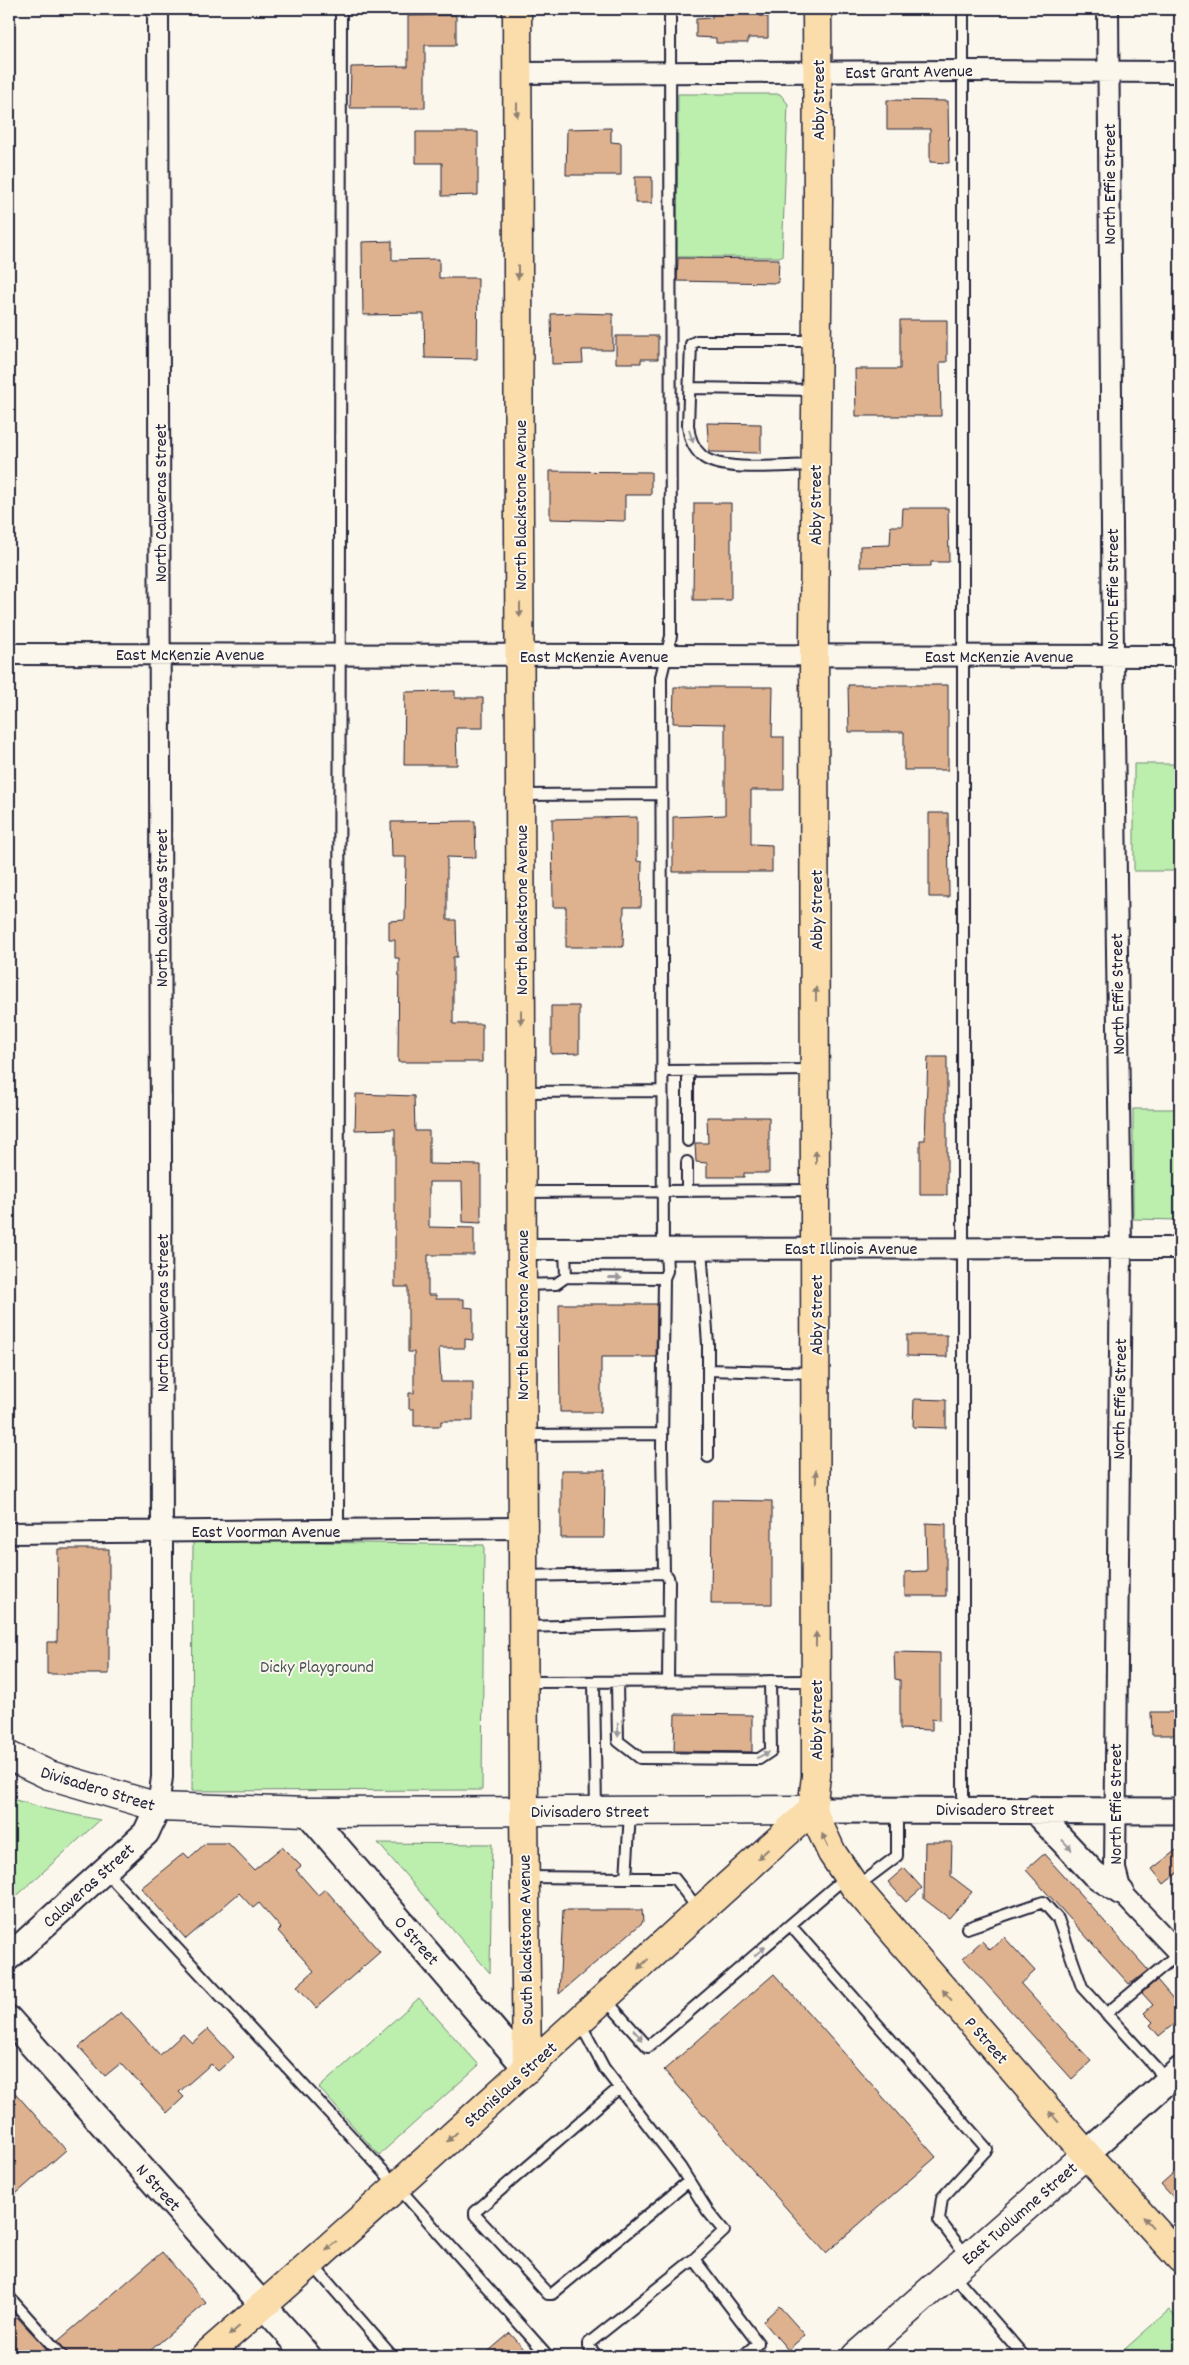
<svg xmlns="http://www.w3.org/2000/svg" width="1189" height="2365" font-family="Dekko,sans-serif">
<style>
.green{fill:#bceeae;stroke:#6f8874}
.building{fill:#deb28f;stroke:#22223b}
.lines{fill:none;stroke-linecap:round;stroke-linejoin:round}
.service-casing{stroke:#22223b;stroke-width:14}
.minor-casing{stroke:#22223b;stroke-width:24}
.tertiary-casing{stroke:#22223b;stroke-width:29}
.secondary-casing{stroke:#22223b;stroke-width:31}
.primary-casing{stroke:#22223b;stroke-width:31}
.service{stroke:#fbf7ec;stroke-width:10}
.minor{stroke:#fbf7ec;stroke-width:20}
.tertiary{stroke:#fbf7ec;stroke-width:25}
.secondary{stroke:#fbf7ec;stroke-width:28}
.primary{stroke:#faddab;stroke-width:28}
.oneway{fill:#8e8073}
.oneway2{fill:#99979c}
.labels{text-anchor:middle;stroke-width:4;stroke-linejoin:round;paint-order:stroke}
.street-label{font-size:18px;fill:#22223b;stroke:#fbf7ec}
.park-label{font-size:18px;fill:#485558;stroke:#fbf7ec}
</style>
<rect width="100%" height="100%" fill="#fbf7ec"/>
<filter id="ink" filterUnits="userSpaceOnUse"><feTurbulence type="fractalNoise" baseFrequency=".02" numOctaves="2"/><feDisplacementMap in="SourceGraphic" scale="10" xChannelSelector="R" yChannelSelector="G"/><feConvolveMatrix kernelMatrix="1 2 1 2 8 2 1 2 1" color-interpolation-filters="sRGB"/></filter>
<g filter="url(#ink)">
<!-- green -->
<path class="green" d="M 678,94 L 780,94 L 788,104 L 782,257 L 677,257 Z
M 1134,764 L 1180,764 L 1180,871 L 1134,871 Z
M 1133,1109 L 1180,1109 L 1180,1220 L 1133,1219 Z
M 193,1540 L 484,1545 L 482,1790 L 192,1791 Z
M 9,1798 L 46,1809 L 100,1820 L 9,1903 Z
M 378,1843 L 492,1844 L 490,1973 Z
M 419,1998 L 479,2065 L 379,2155 L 319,2088 Z
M 1169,2310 L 1180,2322 L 1180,2356 L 1117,2356 Z"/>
<!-- building -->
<path class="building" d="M 712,9 L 761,9 L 760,16 L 768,17 L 768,38 L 748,38 L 748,43 L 716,43 L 716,38 L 696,37 L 696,19 L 712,18 Z
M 456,15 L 456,45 L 425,45 L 425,108 L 350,108 L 351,67 L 408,66 L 408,16 Z
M 887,100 L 948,101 L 949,163 L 930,162 L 930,129 L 887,129 Z
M 611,128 L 611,142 L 621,143 L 621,175 L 566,175 L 567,129 Z
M 416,132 L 478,132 L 478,195 L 442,196 L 442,163 L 416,163 Z
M 635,177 L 652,177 L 652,203 L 635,203 Z
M 392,241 L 392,260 L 439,259 L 439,278 L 478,278 L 477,359 L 425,358 L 424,314 L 363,315 L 362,242 Z
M 678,258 L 779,259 L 778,283 L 677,281 Z
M 575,313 L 613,314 L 613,350 L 582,350 L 583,363 L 552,364 L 551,314 Z
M 900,320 L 947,320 L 947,362 L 940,362 L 941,416 L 856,416 L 855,369 L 900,369 Z
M 616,336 L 658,336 L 658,359 L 641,359 L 641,363 L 616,363 Z
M 707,423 L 761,424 L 761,453 L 709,452 Z
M 550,471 L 651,472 L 651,495 L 625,495 L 625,521 L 550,519 Z
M 694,503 L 731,503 L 731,600 L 693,600 Z
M 903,508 L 948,508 L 949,562 L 931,562 L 931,566 L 860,567 L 860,546 L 890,545 L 891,526 L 902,526 Z
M 848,685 L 948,685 L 948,770 L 904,770 L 904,732 L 849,732 Z
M 674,687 L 773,687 L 772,737 L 784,737 L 784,790 L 751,790 L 751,844 L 772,845 L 772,872 L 673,872 L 673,817 L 725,815 L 725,724 L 673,723 Z
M 455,691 L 455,698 L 483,698 L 483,728 L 456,728 L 457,765 L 404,765 L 405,692 Z
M 929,813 L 948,813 L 949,897 L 929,897 Z
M 637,817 L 637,861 L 642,862 L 641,907 L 624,907 L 623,947 L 566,947 L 566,907 L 553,907 L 552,819 Z
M 475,821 L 476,858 L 447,857 L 447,920 L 456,920 L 457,957 L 453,957 L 453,1024 L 482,1024 L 482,1062 L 398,1062 L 399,958 L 395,958 L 395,940 L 389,940 L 389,921 L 405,920 L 406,857 L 392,857 L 391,822 Z
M 551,1006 L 579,1006 L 579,1053 L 551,1054 Z
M 928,1057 L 947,1057 L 947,1195 L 920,1195 L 920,1140 L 925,1140 Z
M 356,1094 L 414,1096 L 415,1131 L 429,1131 L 429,1164 L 481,1165 L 481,1223 L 463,1222 L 462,1182 L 429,1182 L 429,1227 L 474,1228 L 474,1255 L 428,1255 L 428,1295 L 436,1295 L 436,1299 L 464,1299 L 464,1307 L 473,1308 L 473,1340 L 465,1339 L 465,1348 L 439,1348 L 441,1382 L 473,1382 L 473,1421 L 441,1421 L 441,1426 L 414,1426 L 414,1409 L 409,1409 L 409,1393 L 414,1393 L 414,1352 L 408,1352 L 408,1287 L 395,1287 L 395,1129 L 355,1130 Z
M 707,1117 L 769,1117 L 769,1173 L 744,1173 L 744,1177 L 707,1177 L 707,1163 L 696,1162 L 695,1143 L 708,1143 Z
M 559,1304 L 657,1304 L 656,1357 L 601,1357 L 601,1412 L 560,1412 Z
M 907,1335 L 947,1335 L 947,1357 L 907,1356 Z
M 914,1399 L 946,1400 L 946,1428 L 913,1427 Z
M 561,1470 L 605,1470 L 604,1538 L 561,1538 Z
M 712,1500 L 772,1501 L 772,1604 L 711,1604 Z
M 926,1523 L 946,1524 L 946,1596 L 905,1596 L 905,1572 L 927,1571 Z
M 58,1549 L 109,1549 L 109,1674 L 47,1674 L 47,1642 L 57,1642 Z
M 894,1652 L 940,1653 L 940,1720 L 932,1719 L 932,1730 L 900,1729 L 900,1680 L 895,1679 Z
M 1151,1712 L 1180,1712 L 1180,1735 L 1152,1735 Z
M 675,1714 L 752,1715 L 752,1752 L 674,1751 Z
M 925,1842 L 952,1842 L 951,1876 L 972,1892 L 949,1918 L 924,1899 Z
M 206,1843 L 228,1843 L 254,1870 L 282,1847 L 301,1866 L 296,1870 L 318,1895 L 325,1889 L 380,1952 L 316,2008 L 297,1986 L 314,1971 L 278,1931 L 281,1928 L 259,1903 L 253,1908 L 239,1893 L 186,1939 L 141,1888 L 184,1853 L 189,1858 Z
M 1180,1847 L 1180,1871 L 1164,1884 L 1152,1869 Z
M 1044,1854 L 1148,1970 L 1133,1982 L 1129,1984 L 1026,1870 Z
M 904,1868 L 922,1888 L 906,1902 L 888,1882 Z
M 563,1910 L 642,1910 L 643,1922 L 559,1994 Z
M 1004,1937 L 1035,1971 L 1021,1984 L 1091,2061 L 1072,2079 L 963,1958 L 982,1941 L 990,1950 Z
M 774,1974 L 936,2157 L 826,2253 L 664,2070 Z
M 1157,1980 L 1180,2007 L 1180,2019 L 1159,2036 L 1150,2025 L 1153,2022 L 1144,2013 L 1153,2005 L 1142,1993 Z
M 121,2012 L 160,2055 L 183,2034 L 192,2043 L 208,2029 L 234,2057 L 218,2071 L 211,2064 L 179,2092 L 184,2097 L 167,2113 L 121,2063 L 105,2076 L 79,2047 Z
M 9,2086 L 66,2150 L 9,2200 Z
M 1180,2167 L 1180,2205 L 1161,2184 Z
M 162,2252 L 206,2303 L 144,2356 L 69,2356 L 58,2341 Z
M 779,2306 L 805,2335 L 788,2350 L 763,2321 Z
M 17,2317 L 53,2356 L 9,2356 L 9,2324 Z
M 510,2333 L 530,2356 L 483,2356 Z"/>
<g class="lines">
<defs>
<path id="service" d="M 690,388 L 816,390
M 814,465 C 788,465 721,473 702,456 C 693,448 689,437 688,425 L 691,344 L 697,341 L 815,341
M 522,795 L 662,794
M 662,1071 L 813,1070
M 522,1092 L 662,1091
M 688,1141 L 688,1071
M 687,1191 L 687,1162
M 522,1192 L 815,1190
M 663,1248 L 661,677 L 671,636 L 670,9
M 701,1248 L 708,1344 L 708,1457
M 565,1249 L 566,1277
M 522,1285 L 556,1284 L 566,1277 L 664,1278
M 708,1370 L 815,1373
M 523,1435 L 662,1434
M 338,1530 L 341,9
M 664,1573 L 662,1446 L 664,1278 L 667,1271 L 666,1248
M 524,1576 L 664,1573 L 668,1577 L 669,1582 L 668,1682
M 525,1627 L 668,1623
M 525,1682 L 816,1681
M 594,1682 L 596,1810
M 617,1682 L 618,1741 L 640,1758 L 759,1759 L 771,1751 L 770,1681
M 963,1809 L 963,9
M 105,1871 L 397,2186 L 548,2356
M 525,1877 L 626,1878 L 630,1813
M 626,1878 L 674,1878 L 699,1910
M 856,1887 L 897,1856 L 897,1809
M 790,1925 L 987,2149 L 942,2198 L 939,2220 L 968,2258
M 967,1928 L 1043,1902 L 1058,1919 L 1082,1987 L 1168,2081
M 605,1999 L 648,2047 L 847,1876
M 1106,2014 L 1179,1953
M 580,2023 L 604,2068 L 680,2167 L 707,2210 L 724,2231 L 694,2259 L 589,2343 L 589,2347 L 597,2356
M 619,2088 L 475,2212 L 475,2215 L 548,2294 L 552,2294 L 689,2181
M 694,2259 L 758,2343 L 743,2356
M 312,2264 L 392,2356
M 952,2273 L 1024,2356
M 9,2297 L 62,2356"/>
<path id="minor" d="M 1108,9 L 1113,656 L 1121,1248 L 1115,1869 L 1121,1892 L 1180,1954
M 517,73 L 963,71 L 1180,72
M 9,654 L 1180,656
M 521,1249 L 1180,1248
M 9,1533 L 523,1528
M 158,1807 L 162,1777 L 162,1532 L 158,9"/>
<path id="tertiary" d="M 1033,1809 L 1094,1874 L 1121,1892
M 812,1810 L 1180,1811
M 307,1812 L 527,2069
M 9,1957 L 146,1833 L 158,1807
M 9,2019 L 308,2356
M 1086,2154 L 1180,2070"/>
<path id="secondary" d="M 9,1756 L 49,1775 L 158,1807 L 307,1812 L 812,1810
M 856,2356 L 1086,2154"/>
<path id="primary" d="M 517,9 L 524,1811 L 527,2069
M 817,9 L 818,197 L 814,636 L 816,1776 L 812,1810 L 832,1853 L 855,1887 L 1086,2154 L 1180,2258
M 205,2356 C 411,2178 609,1991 812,1810"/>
</defs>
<!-- service casing -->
<use href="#service" class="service-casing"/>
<!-- minor casing -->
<use href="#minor" class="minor-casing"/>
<!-- tertiary casing -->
<use href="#tertiary" class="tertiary-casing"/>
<!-- secondary casing -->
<use href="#secondary" class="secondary-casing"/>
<!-- primary casing -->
<use href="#primary" class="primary-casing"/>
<!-- service -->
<use href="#service" class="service"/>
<!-- minor -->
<use href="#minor" class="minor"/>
<!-- tertiary -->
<use href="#tertiary" class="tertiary"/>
<!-- secondary -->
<use href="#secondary" class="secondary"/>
<!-- primary -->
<use href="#primary" class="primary"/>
</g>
<!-- one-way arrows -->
<defs><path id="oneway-solid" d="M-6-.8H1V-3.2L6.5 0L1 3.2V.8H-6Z" transform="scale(1.25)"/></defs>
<g class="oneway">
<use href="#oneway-solid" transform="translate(517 110) rotate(90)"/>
<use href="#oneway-solid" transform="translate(518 272) rotate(90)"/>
<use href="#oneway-solid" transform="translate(520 610) rotate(90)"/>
<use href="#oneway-solid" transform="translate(816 994) rotate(-90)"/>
<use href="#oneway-solid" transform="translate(521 1017) rotate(90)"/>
<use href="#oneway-solid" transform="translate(816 1157) rotate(-90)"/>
<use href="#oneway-solid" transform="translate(816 1477) rotate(-90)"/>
<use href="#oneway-solid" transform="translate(816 1639) rotate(-90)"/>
<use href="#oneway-solid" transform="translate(825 1840) rotate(-115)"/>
<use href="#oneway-solid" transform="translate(763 1854) rotate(138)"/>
<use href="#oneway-solid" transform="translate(643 1964) rotate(137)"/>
<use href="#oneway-solid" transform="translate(947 1995) rotate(-131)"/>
<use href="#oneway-solid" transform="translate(1054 2117) rotate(-131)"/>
<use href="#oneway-solid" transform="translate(452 2137) rotate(138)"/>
<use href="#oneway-solid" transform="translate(1148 2222) rotate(-132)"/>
<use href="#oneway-solid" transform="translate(331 2246) rotate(138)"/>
<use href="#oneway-solid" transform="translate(234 2331) rotate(139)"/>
</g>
<g class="oneway2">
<use href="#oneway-solid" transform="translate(691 436) rotate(72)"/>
<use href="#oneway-solid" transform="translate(615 1278)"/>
<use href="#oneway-solid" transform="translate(618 1730) rotate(89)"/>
<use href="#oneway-solid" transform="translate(763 1755) rotate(-26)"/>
<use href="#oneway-solid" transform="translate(1067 1845) rotate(47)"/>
<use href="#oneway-solid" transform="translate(760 1951) rotate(-40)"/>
<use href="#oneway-solid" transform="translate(638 2035) rotate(48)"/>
</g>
</g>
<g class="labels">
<!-- street labels -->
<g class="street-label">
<text transform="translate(909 71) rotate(-1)" y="6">East Grant Avenue</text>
<text transform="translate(818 100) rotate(-90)" y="6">Abby Street</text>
<text transform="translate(1109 184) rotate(-90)" y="6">North Effie Street</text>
<text transform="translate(160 503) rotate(-90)" y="6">North Calaveras Street</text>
<text transform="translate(520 505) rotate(-90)" y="6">North Blackstone Avenue</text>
<text transform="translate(815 505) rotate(-90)" y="6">Abby Street</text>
<text transform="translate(1112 589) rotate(-90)" y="6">North Effie Street</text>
<text x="190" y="660">East McKenzie Avenue</text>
<text x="594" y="662">East McKenzie Avenue</text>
<text x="999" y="662">East McKenzie Avenue</text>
<text transform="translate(161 908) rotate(-90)" y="6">North Calaveras Street</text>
<text transform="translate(521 910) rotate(-90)" y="6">North Blackstone Avenue</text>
<text transform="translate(816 910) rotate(-90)" y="6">Abby Street</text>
<text transform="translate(1117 994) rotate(-91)" y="6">North Effie Street</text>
<text x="851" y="1254">East Illinois Avenue</text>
<text transform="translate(162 1313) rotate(-90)" y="6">North Calaveras Street</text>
<text transform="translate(522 1315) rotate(-90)" y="6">North Blackstone Avenue</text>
<text transform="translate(816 1315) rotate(-90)" y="6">Abby Street</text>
<text transform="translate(1119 1399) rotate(-89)" y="6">North Effie Street</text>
<text x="266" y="1537">East Voorman Avenue</text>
<text transform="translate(816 1720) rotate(-90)" y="6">Abby Street</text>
<text transform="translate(98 1788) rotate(17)" y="6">Divisadero Street</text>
<text transform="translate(1115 1804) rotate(-90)" y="6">North Effie Street</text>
<text x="995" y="1815">Divisadero Street</text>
<text x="590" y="1817">Divisadero Street</text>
<text transform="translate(88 1885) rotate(-42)" y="6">Calaveras Street</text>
<text transform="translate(417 1940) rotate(49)" y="6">O Street</text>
<text transform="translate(525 1940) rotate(-91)" y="6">South Blackstone Avenue</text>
<text transform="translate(987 2040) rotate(49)" y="6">P Street</text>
<text transform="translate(510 2084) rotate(-42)" y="6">Stanislaus Street</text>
<text transform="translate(159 2187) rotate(48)" y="6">N Street</text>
<text transform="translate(1019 2213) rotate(-41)" y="6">East Tuolumne Street</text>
</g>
<!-- park labels -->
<g class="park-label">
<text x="317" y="1672">Dicky Playground</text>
</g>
</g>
<!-- margin -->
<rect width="1189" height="2365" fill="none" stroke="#fbf7ec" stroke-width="30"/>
<rect x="15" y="15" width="1159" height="2335" fill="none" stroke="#22223b" stroke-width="2" filter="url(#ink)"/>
</svg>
